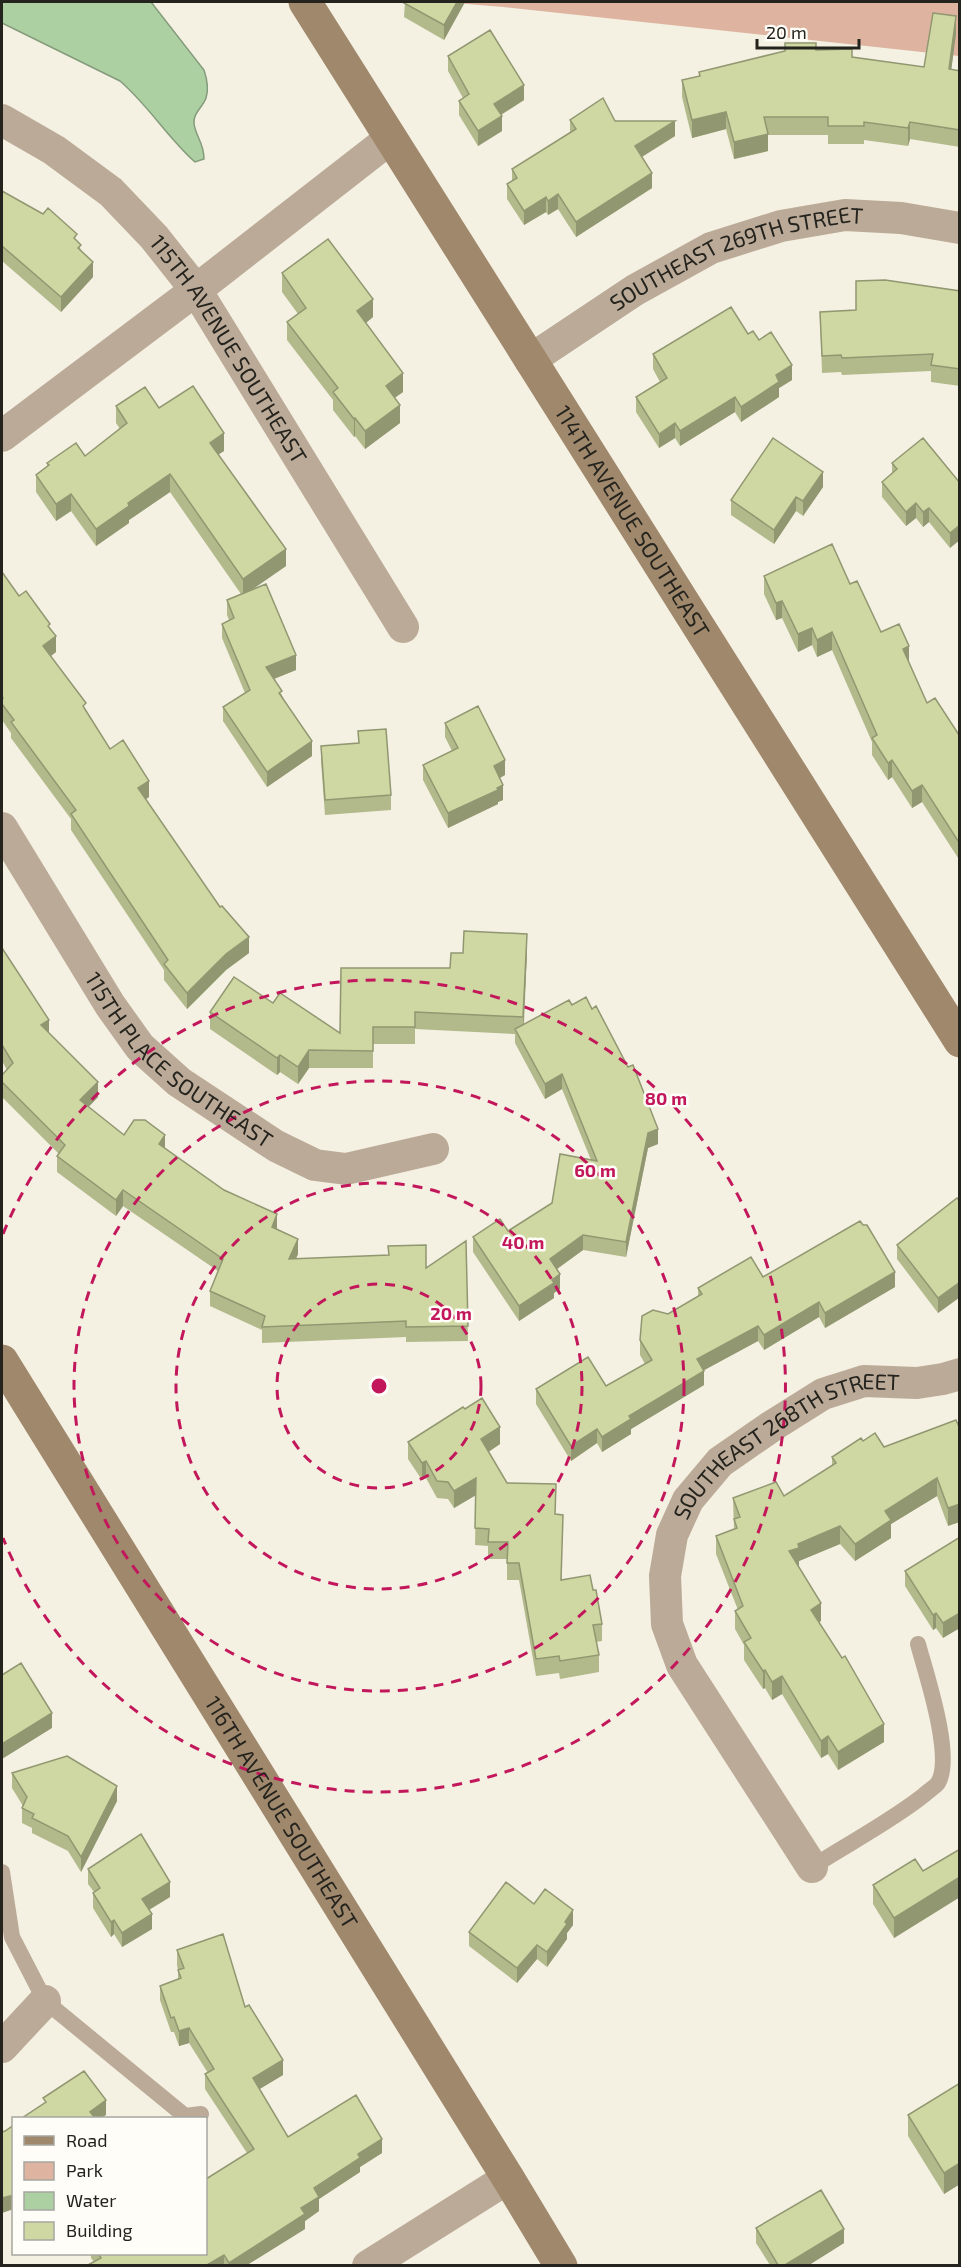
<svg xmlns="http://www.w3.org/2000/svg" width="961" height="2267" font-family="'Exo 2',sans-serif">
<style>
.green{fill:#deb4a0}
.water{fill:#add0a3;stroke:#849c7b;stroke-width:1.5}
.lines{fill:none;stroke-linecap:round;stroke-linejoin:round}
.lane{stroke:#bbaa97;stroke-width:16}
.street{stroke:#bbaa97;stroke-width:32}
.secondary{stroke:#a0886c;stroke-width:33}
.wall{fill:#b2ba8b}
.shaded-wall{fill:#919771}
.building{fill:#cfd8a2;stroke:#919771;stroke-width:1.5}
.ring{fill:none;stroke:#c2185b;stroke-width:3;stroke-dasharray:10 8}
.labels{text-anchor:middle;stroke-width:5;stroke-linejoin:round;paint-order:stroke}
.street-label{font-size:22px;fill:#24231d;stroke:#fffdf8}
.centre{fill:#c2185b;stroke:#fffdf8;stroke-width:3}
.ring-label{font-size:18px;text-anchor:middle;font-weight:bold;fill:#c2185b;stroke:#fffdf8;stroke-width:5;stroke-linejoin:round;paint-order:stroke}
</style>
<rect width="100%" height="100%" fill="#f4f0e2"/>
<!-- green -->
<path class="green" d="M 444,2 L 959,2 L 959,56 L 503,7 Z"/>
<!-- water -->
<path class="water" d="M 2,2 L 151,2 L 204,70 C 207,79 209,89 206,98 C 203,107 193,113 194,123 C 195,136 204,142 204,159 L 195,162 C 168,138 148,105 120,81 L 2,23 Z"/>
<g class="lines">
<!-- lane -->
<path class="lane" d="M 812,1867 C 849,1843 890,1822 924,1795 C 928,1791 935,1787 938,1783 C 954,1757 926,1674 918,1644
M 2,1872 L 12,1937 L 45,2001 L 185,2116 L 201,2114"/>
<!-- street -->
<g class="street">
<path id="s1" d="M 2,120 L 54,150 L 111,192 L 154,237 L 196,290 L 403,627"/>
<path id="s2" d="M 530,360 L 635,290 L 711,248 L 781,226 L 845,215 L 901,218 L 960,228"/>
<path d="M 2,436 L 196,290 L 391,138"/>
<path id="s3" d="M 2,828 L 110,1005 L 140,1047 L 179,1082 L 276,1146 L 315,1165 L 346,1169 L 433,1149"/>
<path id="s4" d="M 812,1867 L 682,1665 L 667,1624 L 665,1576 L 672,1535 L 688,1500 L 720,1462 L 772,1426 L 823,1394 L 864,1381 L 917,1383 L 943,1379 L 960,1374"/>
<path d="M 2,2047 L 45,2001"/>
<path d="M 368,2266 L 508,2178"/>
</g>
<!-- secondary -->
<g class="secondary">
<path id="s5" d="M 305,2 L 960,1041"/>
<path id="s6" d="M 2,1361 L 508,2178 L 561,2266"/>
</g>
</g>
<!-- wall -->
<path class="wall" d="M 405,2 L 465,2 L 444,40 L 404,17 Z
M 956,34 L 951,70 L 960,71 L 960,147 L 910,139 L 908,146 L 864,140 L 864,144 L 828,144 L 828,135 L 768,135 L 768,151 L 734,159 L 726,129 L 692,138 L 682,97 L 682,80 L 699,76 L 699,72 L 816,50 L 852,57 L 924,67 Z
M 448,56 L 524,100 L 501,115 L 502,131 L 478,146 L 459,115 L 459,101 L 463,98 L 448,71 Z
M 570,120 L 615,121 L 675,136 L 642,157 L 652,188 L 576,237 L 558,209 L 548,215 L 546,212 L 524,225 L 507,199 L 507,184 L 512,182 L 512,169 L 570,132 Z
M 2,191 L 77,241 L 93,277 L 61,312 L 2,261 Z
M 282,273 L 373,317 L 366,323 L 403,392 L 394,398 L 400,423 L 365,449 L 355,436 L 354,437 L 333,410 L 333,400 L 287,340 L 287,322 L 298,314 L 282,292 Z
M 960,291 L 960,386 L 931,382 L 931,371 L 842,375 L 841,372 L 822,373 L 820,312 L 856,310 Z
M 748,334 L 759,340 L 792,380 L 779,388 L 779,397 L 741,422 L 735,412 L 680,446 L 675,438 L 659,448 L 636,412 L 636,397 L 660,382 L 653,369 L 653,354 Z
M 116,406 L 159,408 L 224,451 L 218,454 L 286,566 L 251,590 L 296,670 L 274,679 L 312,756 L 267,787 L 223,721 L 223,707 L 245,693 L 222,638 L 222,624 L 229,620 L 227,615 L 227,600 L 241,594 L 170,492 L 129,520 L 129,523 L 96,546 L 71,511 L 56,521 L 36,492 L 36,475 L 47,467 L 47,463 L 85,456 L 120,429 L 116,423 Z
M 892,463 L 960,483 L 950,548 L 929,522 L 923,527 L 916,518 L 906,526 L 882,497 L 882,482 L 892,473 Z
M 823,487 L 803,516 L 796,511 L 774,544 L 731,515 L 731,500 Z
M 2,572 L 19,596 L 50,628 L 56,652 L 51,656 L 110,749 L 149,797 L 146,799 L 249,953 L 226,970 L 187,1009 L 164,980 L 164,970 L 71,830 L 71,819 L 11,738 L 11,733 L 2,720 Z
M 764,576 L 850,584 L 881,632 L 909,663 L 927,703 L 959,735 L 960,735 L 960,861 L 922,802 L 912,808 L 892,777 L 888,780 L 872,755 L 872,742 L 832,650 L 817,657 L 812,645 L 798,652 L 782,618 L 776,620 L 764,594 Z
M 445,723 L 505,775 L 500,778 L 503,800 L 498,802 L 498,804 L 448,828 L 423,780 L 423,765 L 452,751 L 445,737 Z
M 358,731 L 391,795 L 391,810 L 325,815 L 321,761 L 321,746 L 358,743 Z
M 2,948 L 49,1033 L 98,1097 L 88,1107 L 124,1135 L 165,1149 L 277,1230 L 298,1254 L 296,1259 L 388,1255 L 388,1246 L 426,1268 L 466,1241 L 468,1341 L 406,1342 L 406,1337 L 262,1343 L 262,1330 L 210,1306 L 210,1291 L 218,1271 L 123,1206 L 116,1216 L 57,1172 L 57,1156 L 59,1154 L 2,1097 L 2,1075 L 7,1070 L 2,1061 Z
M 527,952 L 524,1024 L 658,1144 L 648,1148 L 626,1257 L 583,1250 L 557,1269 L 560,1289 L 554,1293 L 554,1298 L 519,1321 L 473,1252 L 473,1237 L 508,1231 L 552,1203 L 591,1160 L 562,1089 L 545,1099 L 515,1043 L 515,1034 L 415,1029 L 415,1044 L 373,1044 L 373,1068 L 309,1068 L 298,1084 L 280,1072 L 277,1075 L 210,1029 L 210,1012 L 273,1003 L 340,1033 L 450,968 L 463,953 Z
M 960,1201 L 960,1297 L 938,1313 L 897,1259 L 897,1245 Z
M 763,1277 L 895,1287 L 825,1328 L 819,1317 L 764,1350 L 758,1341 L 704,1370 L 704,1385 L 631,1429 L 631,1434 L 602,1452 L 597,1443 L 571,1461 L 536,1404 L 536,1389 L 606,1386 L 645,1364 L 640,1355 L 640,1340 L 668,1314 L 698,1296 L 698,1288 Z
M 956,1420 L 948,1526 L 937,1496 L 891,1524 L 891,1538 L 855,1561 L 840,1544 L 799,1561 L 799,1565 L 797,1566 L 821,1621 L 819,1622 L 884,1742 L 838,1770 L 828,1754 L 821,1758 L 782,1694 L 772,1700 L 765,1688 L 763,1689 L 744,1660 L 744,1645 L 735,1629 L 735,1611 L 738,1610 L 716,1554 L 716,1536 L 734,1529 L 733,1498 L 784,1496 L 832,1466 L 832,1457 L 863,1441 L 884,1447 Z
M 408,1442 L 500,1444 L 488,1452 L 507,1483 L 556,1514 L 562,1580 L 593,1590 L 602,1624 L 602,1641 L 596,1642 L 599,1655 L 599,1672 L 560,1679 L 559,1673 L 536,1676 L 519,1580 L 507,1580 L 507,1559 L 488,1559 L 488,1546 L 475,1545 L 476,1495 L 454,1508 L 448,1499 L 437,1498 L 426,1478 L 422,1480 L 408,1459 Z
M 960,1537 L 943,1638 L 936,1628 L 933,1630 L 905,1586 L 905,1571 Z
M 960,1700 L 960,1719 L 958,1718 L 958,1704 Z
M 12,1773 L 117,1801 L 81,1872 L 68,1851 L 32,1833 L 32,1828 L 22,1823 L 22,1808 L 23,1806 L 12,1788 Z
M 960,1849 L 960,1897 L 894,1938 L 873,1904 L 873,1885 L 923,1871 Z
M 88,1869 L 170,1897 L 149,1910 L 152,1929 L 122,1947 L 114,1934 L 111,1937 L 93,1908 L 93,1893 L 94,1892 L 88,1884 Z
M 534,1904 L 573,1925 L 567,1933 L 567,1939 L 547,1967 L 537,1959 L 517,1983 L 469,1946 L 469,1932 Z
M 177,1950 L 245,2007 L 283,2075 L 259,2089 L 288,2137 L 382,2153 L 360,2167 L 360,2172 L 319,2199 L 319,2211 L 305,2221 L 305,2229 L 247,2265 L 88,2265 L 94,2262 L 91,2258 L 91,2253 L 206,2253 L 247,2153 L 205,2089 L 205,2074 L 208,2073 L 189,2043 L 179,2046 L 174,2032 L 171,2032 L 160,2000 L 160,1986 L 178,1979 L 178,1970 L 177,1965 Z
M 960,2083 L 960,2184 L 944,2194 L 908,2136 L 908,2115 Z
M 756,2228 L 844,2243 L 809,2265 L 770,2265 L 756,2243 Z"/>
<!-- shaded-wall -->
<path class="shaded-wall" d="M 457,2 L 465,2 L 444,40 L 444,25 Z
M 956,16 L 956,34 L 949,87 L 949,69 Z
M 524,85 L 524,100 L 494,119 L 494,104 Z
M 726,112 L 726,129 L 692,138 L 692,120 Z
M 502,116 L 502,131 L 478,146 L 478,131 Z
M 675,121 L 675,136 L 635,161 L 635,146 Z
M 910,122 L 910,139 L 908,146 L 908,128 Z
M 768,134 L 768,151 L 734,159 L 734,142 Z
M 652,173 L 652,188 L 576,237 L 576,222 Z
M 558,194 L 558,209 L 548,215 L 548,201 Z
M 546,197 L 546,212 L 524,225 L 524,211 Z
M 93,262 L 93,277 L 61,312 L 61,297 Z
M 373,299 L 373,317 L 357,330 L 357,311 Z
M 792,365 L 792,380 L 779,388 L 779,397 L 741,422 L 741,407 L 776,375 Z
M 403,373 L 403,392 L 386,404 L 386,386 Z
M 735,397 L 735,412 L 680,446 L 680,431 Z
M 400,405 L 400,423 L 365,449 L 365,431 Z
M 355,418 L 355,436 L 354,437 L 354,419 Z
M 675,423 L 675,438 L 659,448 L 659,434 Z
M 224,433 L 224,451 L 210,460 L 210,443 Z
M 823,472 L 823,487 L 803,516 L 803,501 Z
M 170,474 L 170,492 L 129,520 L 129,523 L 96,546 L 96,529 L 128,503 Z
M 71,494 L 71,511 L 56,521 L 56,504 Z
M 796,497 L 796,511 L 774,544 L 774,530 Z
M 916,503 L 916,518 L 906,526 L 906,512 Z
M 929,508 L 929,522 L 923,527 L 923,512 Z
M 960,525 L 960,540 L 950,548 L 950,533 Z
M 286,549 L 286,566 L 243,596 L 243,579 Z
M 782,601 L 782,618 L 776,620 L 776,603 Z
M 812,628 L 812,645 L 798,652 L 798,634 Z
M 832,632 L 832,650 L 817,657 L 817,640 Z
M 56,636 L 56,652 L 43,662 L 43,646 Z
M 909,646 L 909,664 L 903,649 Z
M 296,655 L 296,670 L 266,682 L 266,667 Z
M 312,741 L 312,756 L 267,787 L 267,772 Z
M 505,760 L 505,775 L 494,781 L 494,766 Z
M 892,760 L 892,777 L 888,780 L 888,763 Z
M 149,781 L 149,797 L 138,804 L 138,788 Z
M 503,785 L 503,800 L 498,802 L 498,804 L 448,828 L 448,813 Z
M 922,785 L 922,802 L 912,808 L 912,791 Z
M 527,934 L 527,952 L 523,1034 L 523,1017 Z
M 249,937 L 249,953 L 226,970 L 187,1009 L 187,993 L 226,954 Z
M 49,1020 L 49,1035 L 41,1025 Z
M 309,1050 L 309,1068 L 298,1084 L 298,1067 Z
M 280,1055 L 280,1072 L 277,1075 L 277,1058 Z
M 562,1074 L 562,1089 L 545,1099 L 545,1084 Z
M 98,1082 L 98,1097 L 80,1116 L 80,1100 Z
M 658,1129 L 658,1144 L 648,1148 L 626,1257 L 626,1242 L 648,1133 Z
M 165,1135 L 165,1151 L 159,1144 Z
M 123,1190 L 123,1206 L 116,1216 L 116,1200 Z
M 277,1214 L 277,1230 L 272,1227 Z
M 583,1235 L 583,1250 L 550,1274 L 550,1259 Z
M 298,1239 L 298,1254 L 289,1274 L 289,1259 Z
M 895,1272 L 895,1287 L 825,1328 L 825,1313 Z
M 560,1274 L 560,1289 L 554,1293 L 554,1298 L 519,1321 L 519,1306 Z
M 960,1282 L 960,1297 L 938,1313 L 938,1298 Z
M 819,1302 L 819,1317 L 764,1350 L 764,1335 Z
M 758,1326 L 758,1341 L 697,1374 L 697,1359 Z
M 704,1371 L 704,1385 L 631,1429 L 631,1434 L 602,1452 L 602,1437 L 629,1416 Z
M 500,1427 L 500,1444 L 481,1457 L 481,1439 Z
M 597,1429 L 597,1443 L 571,1461 L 571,1446 Z
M 426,1461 L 426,1478 L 422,1480 L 422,1463 Z
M 476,1478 L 476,1495 L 454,1508 L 454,1491 Z
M 937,1478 L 937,1496 L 891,1524 L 891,1538 L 855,1561 L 855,1544 L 885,1511 Z
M 960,1504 L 960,1522 L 948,1526 L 948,1508 Z
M 840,1526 L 840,1544 L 799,1561 L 799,1565 L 789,1569 L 789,1551 L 798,1544 Z
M 821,1603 L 821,1621 L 811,1627 L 811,1610 Z
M 936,1613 L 936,1628 L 933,1630 L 933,1615 Z
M 960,1613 L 960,1628 L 943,1638 L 943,1623 Z
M 765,1670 L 765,1688 L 763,1689 L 763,1671 Z
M 782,1676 L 782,1694 L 772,1700 L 772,1682 Z
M 52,1713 L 52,1728 L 2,1759 L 2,1744 Z
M 884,1724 L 884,1742 L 838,1770 L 838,1752 Z
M 828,1736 L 828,1754 L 821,1758 L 821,1741 Z
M 117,1786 L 117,1801 L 81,1872 L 81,1857 Z
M 960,1877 L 960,1897 L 894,1938 L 894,1918 Z
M 170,1882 L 170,1897 L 142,1914 L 142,1899 Z
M 573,1910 L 573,1925 L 567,1933 L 567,1939 L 547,1967 L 547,1952 L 565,1922 Z
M 152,1914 L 152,1929 L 122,1947 L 122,1933 Z
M 114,1920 L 114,1934 L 111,1937 L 111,1922 Z
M 537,1945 L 537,1959 L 517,1983 L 517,1968 Z
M 189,2028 L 189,2043 L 179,2046 L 179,2031 Z
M 283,2060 L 283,2075 L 253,2093 L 253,2078 Z
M 106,2100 L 106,2115 L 101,2118 L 90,2118 L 90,2112 Z
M 382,2139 L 382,2153 L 360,2167 L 360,2172 L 319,2199 L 319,2211 L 305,2221 L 305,2229 L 247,2265 L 229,2265 L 229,2263 L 301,2208 L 314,2188 L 358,2154 Z
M 960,2163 L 960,2184 L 944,2194 L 944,2173 Z
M 14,2195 L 14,2209 L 2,2213 L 2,2198 Z
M 844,2229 L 844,2243 L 809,2265 L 785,2265 Z
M 224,2255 L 224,2265 L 207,2265 Z"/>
<!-- building -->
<path class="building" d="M 405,2 L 457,2 L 444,25 L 404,3 Z
M 933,13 L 956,16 L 949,69 L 960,71 L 960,130 L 910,122 L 908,128 L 864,122 L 864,126 L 828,126 L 828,117 L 764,117 L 768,134 L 734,142 L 726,112 L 692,120 L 682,80 L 700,76 L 699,72 L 785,51 L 785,43 L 816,43 L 816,50 L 852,49 L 852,57 L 924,67 Z
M 490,30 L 524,85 L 494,104 L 502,116 L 478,131 L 459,101 L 469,94 L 448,56 Z
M 603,98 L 615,121 L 675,121 L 635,146 L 652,173 L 576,222 L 558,194 L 548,201 L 546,197 L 524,211 L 507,184 L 517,178 L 512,169 L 576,129 L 570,120 Z
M 2,191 L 43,214 L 48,208 L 77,234 L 74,238 L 81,245 L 78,248 L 93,262 L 61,297 L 2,246 Z
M 328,239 L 373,299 L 357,311 L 403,373 L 386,386 L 400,405 L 365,431 L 355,418 L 354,419 L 333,392 L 338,388 L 287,322 L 306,308 L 282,273 Z
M 885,280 L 960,291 L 960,369 L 931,365 L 933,354 L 842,358 L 841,355 L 822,356 L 820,312 L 856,310 L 856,281 Z
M 731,307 L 748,334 L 753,331 L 759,340 L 771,332 L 792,365 L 776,375 L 779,382 L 741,407 L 735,397 L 680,431 L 675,423 L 659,434 L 636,397 L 667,378 L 653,354 Z
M 193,386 L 224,433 L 210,443 L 286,549 L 243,579 L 170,474 L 128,503 L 129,506 L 96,529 L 71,494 L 56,504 L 36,475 L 49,465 L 47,463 L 76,443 L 85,456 L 127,423 L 116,406 L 145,387 L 159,408 Z
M 773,438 L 823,472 L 803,501 L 796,497 L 774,530 L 731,500 Z
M 923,438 L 960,483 L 960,525 L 950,533 L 929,508 L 923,512 L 916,503 L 906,512 L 882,482 L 897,469 L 892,463 Z
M 832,544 L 850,584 L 857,581 L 881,632 L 899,624 L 909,646 L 903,649 L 927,703 L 935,698 L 959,735 L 960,735 L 960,844 L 922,785 L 912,791 L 892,760 L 888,763 L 872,738 L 877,735 L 832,632 L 817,640 L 812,628 L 798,634 L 782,601 L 776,603 L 764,576 Z
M 2,572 L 19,596 L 26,591 L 50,624 L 48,626 L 56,636 L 43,646 L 86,703 L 83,706 L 110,749 L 123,740 L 149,781 L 138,788 L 220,907 L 222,906 L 249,937 L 226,954 L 187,993 L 164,964 L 168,960 L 71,814 L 76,810 L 11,722 L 14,720 L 2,704 L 2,700 L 3,698 L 2,696 Z
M 266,584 L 296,655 L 266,667 L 282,691 L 279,693 L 312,741 L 267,772 L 223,707 L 250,690 L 222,624 L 234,618 L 227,600 Z
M 478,706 L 505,760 L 494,766 L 503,785 L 497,788 L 498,790 L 448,813 L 423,765 L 458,748 L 445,723 Z
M 386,729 L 391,795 L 325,800 L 321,746 L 359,743 L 358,731 Z
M 464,931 L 527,934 L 523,1017 L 415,1012 L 415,1027 L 373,1027 L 373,1051 L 309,1050 L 298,1067 L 280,1055 L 277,1058 L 210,1012 L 234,977 L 273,1003 L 280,993 L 340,1033 L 341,968 L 450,968 L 451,953 L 463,953 Z
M 2,948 L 49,1020 L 41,1025 L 98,1082 L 80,1100 L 124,1135 L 134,1120 L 145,1120 L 165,1135 L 159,1144 L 224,1190 L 277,1214 L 272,1227 L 298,1239 L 289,1259 L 389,1255 L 388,1246 L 426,1245 L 426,1268 L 466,1241 L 468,1326 L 406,1327 L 406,1321 L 262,1327 L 265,1316 L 210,1291 L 223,1259 L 123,1190 L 116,1200 L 57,1156 L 65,1145 L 2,1082 L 2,1075 L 13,1063 L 2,1045 Z
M 586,997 L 592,1009 L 596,1006 L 628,1067 L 633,1065 L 658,1129 L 648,1133 L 626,1242 L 583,1235 L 550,1259 L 560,1274 L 552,1280 L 554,1283 L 519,1306 L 473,1237 L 500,1219 L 508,1231 L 552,1203 L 560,1154 L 597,1161 L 562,1074 L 545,1084 L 515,1029 L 569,1000 L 572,1005 Z
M 957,1198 L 960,1201 L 960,1282 L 938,1298 L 897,1245 Z
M 860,1221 L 863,1225 L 867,1225 L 895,1272 L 825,1313 L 819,1302 L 764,1335 L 758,1326 L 697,1359 L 704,1371 L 629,1416 L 631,1419 L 602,1437 L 597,1429 L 571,1446 L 536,1389 L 588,1357 L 606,1386 L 652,1360 L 640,1340 L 642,1316 L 653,1310 L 668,1314 L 702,1294 L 698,1288 L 751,1257 L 763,1277 Z
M 482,1398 L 500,1427 L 481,1439 L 507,1483 L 556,1484 L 555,1514 L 563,1515 L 561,1580 L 590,1575 L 593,1590 L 596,1590 L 602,1624 L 593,1625 L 599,1655 L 560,1661 L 559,1656 L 536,1659 L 519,1563 L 507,1563 L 508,1542 L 488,1542 L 489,1529 L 475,1528 L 476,1478 L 454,1491 L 448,1482 L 437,1481 L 426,1461 L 422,1463 L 408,1442 L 463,1407 L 465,1409 Z
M 956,1420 L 960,1429 L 960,1504 L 948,1508 L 937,1478 L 885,1511 L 891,1520 L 855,1544 L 840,1526 L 798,1544 L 799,1548 L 789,1551 L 821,1603 L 811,1610 L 842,1658 L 845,1656 L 884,1724 L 838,1752 L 828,1736 L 821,1741 L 782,1676 L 772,1682 L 765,1670 L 763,1671 L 744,1642 L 751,1638 L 735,1611 L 743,1606 L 716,1536 L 737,1528 L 734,1519 L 740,1517 L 733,1498 L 776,1482 L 784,1496 L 836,1463 L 832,1457 L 861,1438 L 863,1441 L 875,1433 L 884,1447 Z
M 960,1537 L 960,1613 L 943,1623 L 936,1613 L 933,1615 L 905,1571 Z
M 21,1663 L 52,1713 L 2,1744 L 2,1675 Z
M 67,1756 L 117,1786 L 81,1857 L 68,1836 L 32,1818 L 34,1814 L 22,1808 L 27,1797 L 12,1773 Z
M 141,1834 L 170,1882 L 142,1899 L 152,1914 L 122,1933 L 114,1920 L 111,1922 L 93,1893 L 100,1888 L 88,1869 Z
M 960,1849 L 960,1877 L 894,1918 L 873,1885 L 915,1859 L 923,1871 Z
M 506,1882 L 534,1904 L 545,1889 L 573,1910 L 565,1922 L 567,1924 L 547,1952 L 537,1945 L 517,1968 L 469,1932 Z
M 223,1934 L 245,2007 L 249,2005 L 283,2060 L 253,2078 L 288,2137 L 356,2095 L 382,2139 L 358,2154 L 360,2158 L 314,2188 L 319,2197 L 301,2208 L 305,2214 L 229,2263 L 224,2255 L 207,2265 L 88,2265 L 101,2258 L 98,2253 L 206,2253 L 206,2179 L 254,2149 L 205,2074 L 214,2069 L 189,2028 L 179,2031 L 174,2017 L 171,2018 L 160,1986 L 181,1978 L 178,1970 L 184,1968 L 177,1950 Z
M 84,2071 L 106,2100 L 90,2112 L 95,2118 L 22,2118 L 46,2102 L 43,2098 Z
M 960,2083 L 960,2163 L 944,2173 L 908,2115 Z
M 14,2125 L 14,2195 L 2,2198 L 2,2132 L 5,2131 Z
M 821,2190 L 844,2229 L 785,2265 L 778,2265 L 756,2228 Z"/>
<!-- distance rings -->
<g class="ring">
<circle cx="379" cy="1386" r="102"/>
<circle cx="379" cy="1386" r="203"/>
<circle cx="379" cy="1386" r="305"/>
<path d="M3 1234A406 406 0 1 1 3 1538"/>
</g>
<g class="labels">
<!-- street labels -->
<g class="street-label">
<text dy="8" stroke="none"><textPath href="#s2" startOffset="234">SOUTHEAST 269TH STREET</textPath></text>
<text dy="8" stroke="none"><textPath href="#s1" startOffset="328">115TH AVENUE SOUTHEAST</textPath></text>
<text dy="8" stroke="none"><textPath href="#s5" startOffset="614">114TH AVENUE SOUTHEAST</textPath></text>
<text dy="8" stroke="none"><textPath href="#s3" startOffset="296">115TH PLACE SOUTHEAST</textPath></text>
<text dy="8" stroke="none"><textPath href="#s4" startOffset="528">SOUTHEAST 268TH STREET</textPath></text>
<text dy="8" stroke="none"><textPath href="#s6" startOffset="531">116TH AVENUE SOUTHEAST</textPath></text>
</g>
</g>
<circle cx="379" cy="1386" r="9" class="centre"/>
<g class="ring-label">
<text x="666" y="1105">80 m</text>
<text x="595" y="1177">60 m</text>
<text x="523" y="1249">40 m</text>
<text x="451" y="1320">20 m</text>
</g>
<!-- border -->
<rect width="961" height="2267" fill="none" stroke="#24231d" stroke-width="6"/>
<!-- legend -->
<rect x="12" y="2117" width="195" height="138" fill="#fffdf8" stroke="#a7a6a0" stroke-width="1.5"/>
<rect x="24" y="2136" width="30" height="9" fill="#a0886c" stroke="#a7a6a0" stroke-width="1.5"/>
<text x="66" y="2147" font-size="18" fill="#24231d">Road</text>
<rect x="24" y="2162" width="30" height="18" fill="#deb4a0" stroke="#a7a6a0" stroke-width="1.5"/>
<text x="66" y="2177" font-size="18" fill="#24231d">Park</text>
<rect x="24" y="2192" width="30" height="18" fill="#add0a3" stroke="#a7a6a0" stroke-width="1.5"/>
<text x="66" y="2207" font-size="18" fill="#24231d">Water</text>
<rect x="24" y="2222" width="30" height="18" fill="#cfd8a2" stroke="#a7a6a0" stroke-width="1.5"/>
<text x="66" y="2237" font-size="18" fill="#24231d">Building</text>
<!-- scale -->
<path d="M757 39v9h102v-9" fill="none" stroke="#24231d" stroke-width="3"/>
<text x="766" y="39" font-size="18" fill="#24231d" stroke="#fffdf8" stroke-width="4.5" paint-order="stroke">20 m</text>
</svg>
